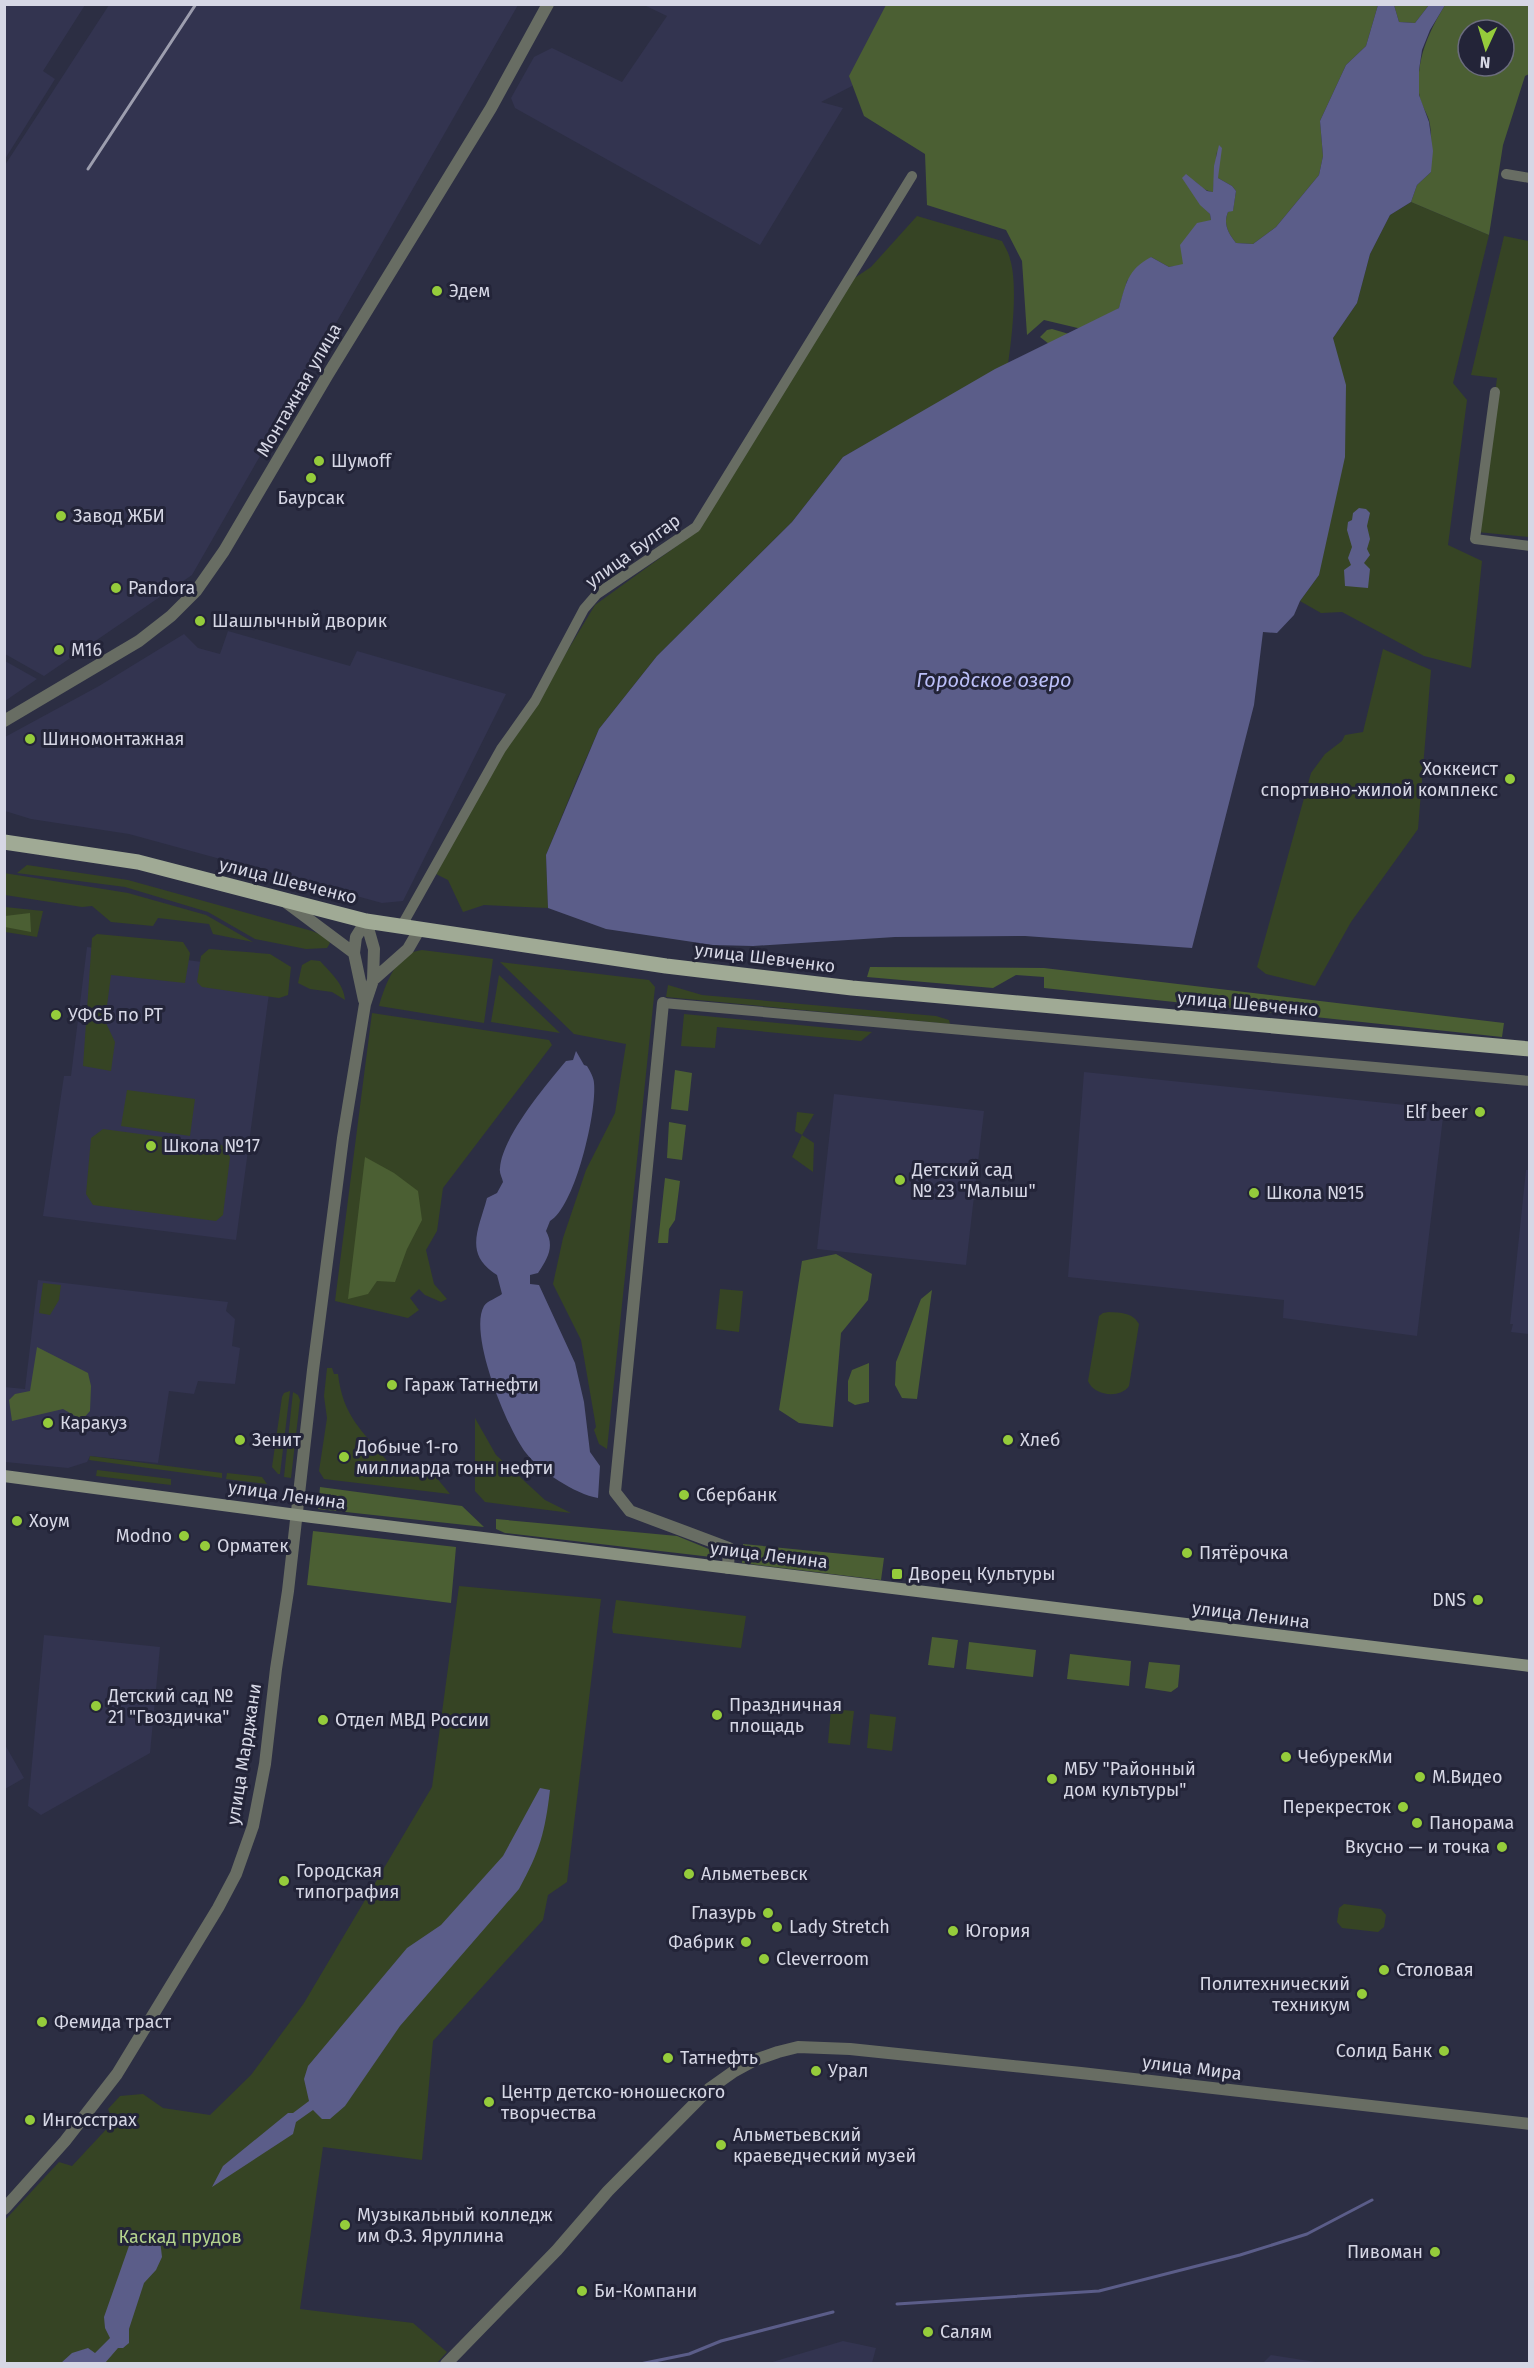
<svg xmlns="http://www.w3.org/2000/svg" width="1534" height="2368" font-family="'Fira Sans',sans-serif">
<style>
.built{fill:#333450}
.green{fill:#364424}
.forest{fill:#4b5f33;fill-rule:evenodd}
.water{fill:#5b5d89}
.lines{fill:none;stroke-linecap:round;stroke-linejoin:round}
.stream{stroke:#5b5d89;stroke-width:3}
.minor{stroke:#686d63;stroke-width:10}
.tertiary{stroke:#686d63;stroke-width:12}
.secondary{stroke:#88907f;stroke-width:12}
.primary{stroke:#a0aa95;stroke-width:15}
.rail{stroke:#9d9eaf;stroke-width:3}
.poi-dot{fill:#95cc3b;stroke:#232438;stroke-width:2}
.labels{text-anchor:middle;stroke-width:6;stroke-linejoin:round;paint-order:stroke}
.poi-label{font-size:18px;fill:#d6d7e5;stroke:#232438;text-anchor:start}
.street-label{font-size:18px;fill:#d6d7e5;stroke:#232438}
.park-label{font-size:18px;fill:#b4d48d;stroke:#232438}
.water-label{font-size:20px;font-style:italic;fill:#bbbff8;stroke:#232438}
</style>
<rect width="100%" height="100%" fill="#2c2e43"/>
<!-- built -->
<path class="built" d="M 5,4 L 85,5 L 43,71 L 55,79 L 5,159 Z
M 109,5 L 518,5 L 192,575 L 44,676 L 5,654 L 5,165 Z
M 644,5 L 896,5 L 852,86 L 821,102 L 843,108 L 760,245 L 515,108 L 511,98 L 534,57 L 552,48 L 622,82 L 667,16 Z
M 228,631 L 350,666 L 357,651 L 506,694 L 403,901 L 382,903 L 129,834 L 31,819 L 5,811 L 5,737 L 99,686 L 184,634 L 198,648 L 220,654 Z
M 5,661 L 37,679 L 5,701 Z
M 87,947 L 272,971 L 236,1240 L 43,1216 L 64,1076 L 71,1076 Z
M 1084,1072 L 1444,1109 L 1417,1336 L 1283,1318 L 1284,1300 L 1068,1277 Z
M 834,1094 L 984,1111 L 966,1265 L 817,1249 Z
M 1526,1170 L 1530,1170 L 1529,1334 L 1511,1332 L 1513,1324 L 1510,1324 Z
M 38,1280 L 228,1302 L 226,1311 L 235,1319 L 232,1346 L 240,1348 L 235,1384 L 198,1381 L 194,1394 L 169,1391 L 158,1463 L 90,1456 L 87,1462 L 68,1468 L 5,1462 L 4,1387 L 25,1389 Z
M 44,1635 L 160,1647 L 150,1753 L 41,1815 L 28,1806 Z
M 4,1743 L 24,1778 L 5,1789 L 4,1789 Z
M 843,2341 L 876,2348 L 872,2363 L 769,2363 Z
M 1271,2355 L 1322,2363 L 1263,2363 Z"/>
<!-- green -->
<path class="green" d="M 1411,202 L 1489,235 L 1453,383 L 1467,400 L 1448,545 L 1482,561 L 1471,668 L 1424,656 L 1342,612 L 1321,613 L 1300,601 L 1319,575 L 1336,353 L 1333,338 L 1357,303 L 1370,254 L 1390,215 Z
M 917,216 L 1002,241 C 1005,247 1009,253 1010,259 C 1018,284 1012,337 1008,364 L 843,457 L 792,522 L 657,656 L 599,729 L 577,779 L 546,855 L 548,908 L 484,905 L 463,912 L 448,880 L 436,874 L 497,762 L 540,696 L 595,605 L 696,532 L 850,281 L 871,267 Z
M 1504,236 L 1529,241 L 1529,537 L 1477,532 L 1497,378 L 1471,375 Z
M 1383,649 L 1431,670 L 1418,829 L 1351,922 L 1315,986 L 1266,974 L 1257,967 L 1311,773 L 1325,754 L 1342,741 L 1345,735 L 1363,732 Z
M 27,865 L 128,880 L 312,931 L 326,937 L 330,943 L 327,948 L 306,949 L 255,939 L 208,912 L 125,887 L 17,873 Z
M 4,873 L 128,893 L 206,915 L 253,942 L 213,934 L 209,924 L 158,918 L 153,926 L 111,922 L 92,906 L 82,907 L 5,895 Z
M 5,907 L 43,911 L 37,937 L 5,932 Z
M 97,934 L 183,942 L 190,953 L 185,983 L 111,975 L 105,1021 L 115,1042 L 111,1071 L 83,1066 L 92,938 Z
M 209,949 L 270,954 L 291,967 L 288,995 L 279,998 L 202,987 L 197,982 L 201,956 Z
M 422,950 L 493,959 L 484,1023 L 379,1006 C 383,991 393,964 407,954 C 411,952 417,951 422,950 Z
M 311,960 L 320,961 C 330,972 344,984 345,1000 L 332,992 L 310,989 L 298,983 L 302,965 Z
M 500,962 L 649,980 L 655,987 L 607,1449 L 599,1444 L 594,1430 L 596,1427 L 581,1340 L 553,1284 L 563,1238 L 586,1170 L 615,1113 L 626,1044 L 574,1034 Z
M 499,975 L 560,1033 L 491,1022 Z
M 668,985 L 702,995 L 936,1016 L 949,1020 L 950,1024 L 666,997 Z
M 372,1013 L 549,1040 L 552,1045 L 443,1188 L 437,1231 L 426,1250 L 434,1284 L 447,1299 L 441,1302 L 425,1295 L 419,1289 L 410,1298 L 419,1310 L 408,1318 L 335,1301 Z
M 684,1014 L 872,1032 L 861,1041 L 717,1027 L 715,1048 L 681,1046 Z
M 127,1090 L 195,1099 L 190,1136 L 121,1126 Z
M 797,1112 L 814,1114 L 802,1135 L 814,1143 L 813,1172 L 792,1157 L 802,1135 L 795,1131 Z
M 103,1129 L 222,1145 L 230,1157 L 223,1215 L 216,1221 L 93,1205 L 86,1194 L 91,1138 Z
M 43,1283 L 61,1285 L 59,1300 L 50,1315 L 39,1313 Z
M 720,1289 L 743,1291 L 739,1332 L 716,1329 Z
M 1109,1312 C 1121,1313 1132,1312 1139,1324 L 1129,1386 C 1120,1399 1094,1396 1088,1381 L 1099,1316 L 1103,1313 Z
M 327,1368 L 332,1368 L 334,1374 L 338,1374 C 343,1417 362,1430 388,1462 L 426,1465 L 450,1494 L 324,1479 L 319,1471 L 327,1418 L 324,1396 Z
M 290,1391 L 280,1474 L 278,1474 L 272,1467 L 282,1397 L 284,1393 Z
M 293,1392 L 298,1395 L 300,1400 L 291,1478 L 284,1477 Z
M 475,1418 L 496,1455 L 545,1500 L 571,1513 L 485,1502 L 475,1491 Z
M 90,1456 L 222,1473 L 222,1478 L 89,1460 Z
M 97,1470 L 171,1479 L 171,1485 L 96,1476 Z
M 227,1473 L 262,1477 L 267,1484 L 226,1479 Z
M 459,1586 L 601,1599 L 567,1882 L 548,1895 L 543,1920 L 433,2041 L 422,2160 L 323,2147 L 300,2309 L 413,2323 L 447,2352 L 436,2364 L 5,2363 L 5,2220 L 59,2162 L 72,2166 L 113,2122 L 108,2109 L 120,2096 L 143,2094 L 163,2108 L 210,2115 L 251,2075 L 304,2003 L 432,1787 Z
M 616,1600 L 746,1616 L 741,1648 L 613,1633 L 612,1628 Z
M 831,1709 L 854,1711 L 850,1745 L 828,1743 Z
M 870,1714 L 896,1717 L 892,1751 L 867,1748 Z
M 1344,1904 L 1381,1909 L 1386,1915 L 1384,1927 L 1378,1932 L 1342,1928 L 1337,1922 L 1339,1908 Z"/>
<!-- forest -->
<path class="forest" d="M 886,5 L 1378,5 L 1366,46 L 1346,65 L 1320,121 L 1323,156 L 1319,175 L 1276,227 L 1253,244 L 1236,243 C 1228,233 1223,224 1228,212 L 1233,210 L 1236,191 L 1232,186 L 1218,178 L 1217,151 L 1213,192 C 1198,190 1200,179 1183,178 C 1191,191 1200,203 1210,214 L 1211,220 L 1184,265 L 1169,267 L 1151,257 L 1127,281 L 1119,308 L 1086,330 L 1044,320 L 1027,335 L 1022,261 L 1006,230 L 927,205 L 925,154 L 864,116 L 849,76 Z
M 1394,5 L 1429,5 L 1415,23 L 1399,22 Z
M 1445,5 L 1529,5 L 1529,74 L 1525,76 L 1503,145 L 1489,235 L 1411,202 L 1417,185 L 1431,172 C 1430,156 1433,136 1429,120 C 1426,111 1420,103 1419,93 C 1416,60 1428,33 1445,5 ZM 1468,30 L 1504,30 L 1504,66 L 1468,66 Z
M 1052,329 L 1069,334 L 1049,344 L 1040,337 L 1047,330 Z
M 30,913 L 31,932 L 5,927 L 5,916 Z
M 870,967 L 1044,968 L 1504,1023 L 1502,1037 L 1044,988 L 1044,977 L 1016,975 L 993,988 L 867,977 Z
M 675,1070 L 692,1073 L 688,1111 L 671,1109 Z
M 669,1122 L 686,1125 L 682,1160 L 667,1158 Z
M 365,1157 L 394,1173 L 418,1191 L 422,1220 L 407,1249 L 395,1282 L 377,1281 L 368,1294 L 348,1299 Z
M 665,1178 L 680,1181 L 675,1220 L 669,1229 L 668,1243 L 658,1243 Z
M 836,1254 L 872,1274 L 868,1300 L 841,1333 L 833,1427 L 799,1423 L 779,1410 L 802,1261 Z
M 932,1290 L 917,1399 L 902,1398 L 895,1385 L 896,1362 L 921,1299 Z
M 37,1347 L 88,1373 L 91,1386 L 90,1411 L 82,1420 L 63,1409 L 12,1421 L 9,1400 L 15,1394 L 30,1391 Z
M 869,1363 L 869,1402 L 855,1405 L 848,1401 L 848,1381 L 852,1370 Z
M 320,1487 L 462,1506 L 484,1527 L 318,1509 Z
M 496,1519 L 677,1536 L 721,1554 L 720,1558 L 505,1533 L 496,1529 Z
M 313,1531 L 456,1547 L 451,1603 L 307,1585 Z
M 743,1544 L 884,1558 L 881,1580 L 742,1563 Z
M 932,1637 L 958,1640 L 954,1668 L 928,1665 Z
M 969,1642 L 1036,1650 L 1033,1677 L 966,1669 Z
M 1070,1654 L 1131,1661 L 1129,1686 L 1067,1679 Z
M 1149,1662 L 1180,1665 L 1178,1687 L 1171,1692 L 1145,1688 Z"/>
<!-- water -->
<path class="water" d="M 1378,5 L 1394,5 L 1399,22 L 1415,23 L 1429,5 L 1445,5 L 1430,30 L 1422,50 L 1419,70 L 1419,95 L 1429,122 L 1433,151 L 1431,172 L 1417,185 L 1411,202 L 1390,215 L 1370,254 L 1357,303 L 1333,338 L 1346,385 L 1345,457 L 1319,575 L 1300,601 L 1294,615 L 1277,633 L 1263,632 L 1254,705 L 1192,948 L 1025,936 L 895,937 L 753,946 L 713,945 L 606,929 L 548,908 L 546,855 L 599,729 L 657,656 L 792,522 L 843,457 L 995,369 L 1119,308 C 1126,284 1127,270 1151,257 L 1169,267 L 1183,264 L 1180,245 L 1197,223 L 1211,220 L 1210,214 L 1200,205 L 1182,178 L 1186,174 L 1207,191 L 1213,192 L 1214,166 L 1219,145 L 1222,148 L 1218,178 L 1232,186 L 1236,191 L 1233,211 L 1228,212 C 1223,224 1228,233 1236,243 L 1253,244 L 1276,227 L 1319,175 L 1323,156 L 1320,121 L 1346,65 L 1366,46 Z
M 1359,508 L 1366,509 L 1370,513 L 1367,526 L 1370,539 L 1367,549 L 1370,555 L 1364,563 L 1370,569 L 1368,588 L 1345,586 L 1344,570 L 1351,565 L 1348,558 L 1352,547 L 1347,530 L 1348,522 L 1352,520 L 1353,513 Z
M 576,1051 L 584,1065 L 587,1066 C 590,1071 594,1078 594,1083 C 597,1112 575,1207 550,1221 L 546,1231 C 555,1247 547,1259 538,1273 L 530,1275 L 530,1284 L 539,1285 L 575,1363 L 584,1402 L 590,1452 L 600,1466 L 598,1498 C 575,1494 540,1471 526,1453 C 507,1429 468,1333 484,1306 C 487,1301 497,1298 502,1294 L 497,1275 C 463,1254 479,1229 487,1198 L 497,1193 L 503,1182 C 502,1177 499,1173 500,1168 C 502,1137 546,1085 566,1061 L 573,1060 Z
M 540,1788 L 550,1790 C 545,1832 540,1851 519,1889 L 400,2026 L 345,2106 L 330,2119 L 322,2119 L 313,2110 L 296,2122 L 293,2134 L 212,2187 L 223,2166 L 288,2113 L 293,2113 L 309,2101 L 304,2079 L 308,2066 L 407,1948 L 441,1925 L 503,1856 Z
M 143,2233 L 154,2235 L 160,2240 L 162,2257 L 156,2270 L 144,2283 L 129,2329 L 129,2343 L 123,2348 L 118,2348 L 105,2363 L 61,2363 L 72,2353 L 88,2348 L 95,2353 L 110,2338 L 105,2328 L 104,2317 L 130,2243 Z"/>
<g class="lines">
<!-- stream -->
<path class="stream" d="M 897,2304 L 1099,2291 L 1240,2255 L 1307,2234 L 1372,2200
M 640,2364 L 689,2354 L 721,2341 L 833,2312"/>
<!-- minor -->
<path class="minor" d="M 1506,174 L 1530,178
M 1495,392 L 1475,539 L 1530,546
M 401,927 L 501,749 L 535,701 L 584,609 L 597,594 L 696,527 L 912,176
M 663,1003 L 1530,1081"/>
<!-- tertiary -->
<path class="tertiary" d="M 4,721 L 139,641 L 171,616 L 196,591 L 224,551 L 327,376 L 491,108 L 548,4
M 287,903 L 354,953
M 366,921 L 374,949 L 373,980
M 364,1000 L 354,953 L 356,937 L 366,921
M 663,1003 L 615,1492 L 630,1511 L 729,1548 L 728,1568
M 4,2209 L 65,2141 L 117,2074 L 218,1908 L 236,1874 L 253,1826 L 265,1764 L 276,1669 L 288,1591 L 313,1370 L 343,1138 L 365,1004 L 373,980 L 408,949 L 419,930
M 446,2364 L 557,2250 L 608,2191 L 709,2089 L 733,2072 L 755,2060 L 778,2052 L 798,2047 L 850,2049 L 1081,2073 L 1530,2124"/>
<!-- secondary -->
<path class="secondary" d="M 4,1476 L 312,1517 L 1530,1666"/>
<!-- primary -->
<path class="primary" d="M 4,842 L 138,862 L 366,921 L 666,966 L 852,988 L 1530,1049"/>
<!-- rail -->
<path class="rail" d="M 88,169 L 196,4"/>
</g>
<!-- markers -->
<g class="poi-dot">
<circle cx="437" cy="291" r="6"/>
<circle cx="319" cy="461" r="6"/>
<circle cx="311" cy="478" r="6"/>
<circle cx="61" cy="516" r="6"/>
<circle cx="116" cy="588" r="6"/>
<circle cx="200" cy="621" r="6"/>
<circle cx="59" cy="650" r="6"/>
<circle cx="30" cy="739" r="6"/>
<circle cx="1510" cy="779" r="6"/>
<circle cx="56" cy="1015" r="6"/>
<circle cx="1480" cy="1112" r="6"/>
<circle cx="151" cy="1146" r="6"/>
<circle cx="900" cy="1180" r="6"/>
<circle cx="1254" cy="1193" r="6"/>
<circle cx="392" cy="1385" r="6"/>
<circle cx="48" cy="1423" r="6"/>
<circle cx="240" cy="1440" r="6"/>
<circle cx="1008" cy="1440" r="6"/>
<circle cx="344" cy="1457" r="6"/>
<circle cx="684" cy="1495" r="6"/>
<circle cx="17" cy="1521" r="6"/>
<circle cx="184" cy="1536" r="6"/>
<circle cx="205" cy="1546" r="6"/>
<circle cx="1187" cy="1553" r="6"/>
<rect x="891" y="1568" width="12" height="12" rx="3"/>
<circle cx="1478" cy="1600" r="6"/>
<circle cx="96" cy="1706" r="6"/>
<circle cx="717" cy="1715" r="6"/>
<circle cx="323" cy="1720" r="6"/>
<circle cx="1286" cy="1757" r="6"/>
<circle cx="1420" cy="1777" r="6"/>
<circle cx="1052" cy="1779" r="6"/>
<circle cx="1403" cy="1807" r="6"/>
<circle cx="1417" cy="1823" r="6"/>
<circle cx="1502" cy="1847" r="6"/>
<circle cx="689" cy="1874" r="6"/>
<circle cx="284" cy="1881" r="6"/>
<circle cx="768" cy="1913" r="6"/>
<circle cx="777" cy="1927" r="6"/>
<circle cx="953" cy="1931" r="6"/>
<circle cx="746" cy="1942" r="6"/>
<circle cx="764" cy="1959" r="6"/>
<circle cx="1384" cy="1970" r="6"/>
<circle cx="1362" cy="1994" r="6"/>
<circle cx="42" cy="2022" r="6"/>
<circle cx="1444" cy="2051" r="6"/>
<circle cx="668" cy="2058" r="6"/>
<circle cx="816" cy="2071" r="6"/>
<circle cx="489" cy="2102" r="6"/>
<circle cx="30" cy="2120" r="6"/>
<circle cx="721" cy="2145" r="6"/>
<circle cx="345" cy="2225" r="6"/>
<circle cx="1435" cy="2252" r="6"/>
<circle cx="582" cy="2291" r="6"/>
<circle cx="928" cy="2332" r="6"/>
</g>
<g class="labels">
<!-- poi labels -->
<g class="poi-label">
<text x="449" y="297">Эдем</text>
<text x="331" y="467">Шумоff</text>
<text x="311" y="504" text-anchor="middle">Баурсак</text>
<text x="73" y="522">Завод ЖБИ</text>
<text x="128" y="594">Pandora</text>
<text x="212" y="627">Шашлычный дворик</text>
<text x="71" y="656">М16</text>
<text x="42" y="745">Шиномонтажная</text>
<text x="1498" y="775" text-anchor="end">Хоккеист<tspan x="1498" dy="21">спортивно-жилой комплекс</tspan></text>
<text x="68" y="1021">УФСБ по РТ</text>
<text x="1468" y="1118" text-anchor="end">Elf beer</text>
<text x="163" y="1152">Школа №17</text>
<text x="912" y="1176">Детский сад<tspan x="912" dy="21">№ 23 "Малыш"</tspan></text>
<text x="1266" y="1199">Школа №15</text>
<text x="404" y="1391">Гараж Татнефти</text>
<text x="60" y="1429">Каракуз</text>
<text x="252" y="1446">Зенит</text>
<text x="1020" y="1446">Хлеб</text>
<text x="356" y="1453">Добыче 1-го<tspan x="356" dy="21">миллиарда тонн нефти</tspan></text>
<text x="696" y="1501">Сбербанк</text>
<text x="29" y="1527">Хоум</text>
<text x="172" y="1542" text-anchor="end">Modno</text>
<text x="217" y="1552">Орматек</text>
<text x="1199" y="1559">Пятёрочка</text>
<text x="909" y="1580">Дворец Культуры</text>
<text x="1466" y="1606" text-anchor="end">DNS</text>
<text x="108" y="1702">Детский сад №<tspan x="108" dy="21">21 "Гвоздичка"</tspan></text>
<text x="729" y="1711">Праздничная<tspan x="729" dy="21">площадь</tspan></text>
<text x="335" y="1726">Отдел МВД России</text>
<text x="1298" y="1763">ЧебурекМи</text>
<text x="1064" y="1775">МБУ "Районный<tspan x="1064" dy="21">дом культуры"</tspan></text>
<text x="1432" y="1783">М.Видео</text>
<text x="1391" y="1813" text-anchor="end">Перекресток</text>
<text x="1429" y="1829">Панорама</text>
<text x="1490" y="1853" text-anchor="end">Вкусно — и точка</text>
<text x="296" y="1877">Городская<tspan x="296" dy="21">типография</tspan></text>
<text x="701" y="1880">Альметьевск</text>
<text x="756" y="1919" text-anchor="end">Глазурь</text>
<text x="789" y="1933">Lady Stretch</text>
<text x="965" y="1937">Югория</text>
<text x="734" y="1948" text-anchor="end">Фабрик</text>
<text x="776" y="1965">Cleverroom</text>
<text x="1396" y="1976">Столовая</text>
<text x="1350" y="1990" text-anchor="end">Политехнический<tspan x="1350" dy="21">техникум</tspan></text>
<text x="54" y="2028">Фемида траст</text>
<text x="1432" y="2057" text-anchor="end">Солид Банк</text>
<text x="680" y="2064">Татнефть</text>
<text x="828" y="2077">Урал</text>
<text x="501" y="2098">Центр детско-юношеского<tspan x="501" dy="21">творчества</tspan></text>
<text x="42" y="2126">Ингосстрах</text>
<text x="733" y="2141">Альметьевский<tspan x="733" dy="21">краеведческий музей</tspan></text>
<text x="357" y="2221">Музыкальный колледж<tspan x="357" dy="21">им Ф.З. Яруллина</tspan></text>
<text x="1423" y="2258" text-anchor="end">Пивоман</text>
<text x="594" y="2297">Би-Компани</text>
<text x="940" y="2338">Салям</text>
</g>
<!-- street labels -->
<g class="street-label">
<text transform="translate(299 390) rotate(-60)" y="6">Монтажная улица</text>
<text transform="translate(633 551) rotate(-36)" y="6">улица Булгар</text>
<text transform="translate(288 881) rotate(14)" y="6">улица Шевченко</text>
<text transform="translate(765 958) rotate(7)" y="6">улица Шевченко</text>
<text transform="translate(1248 1004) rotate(5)" y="6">улица Шевченко</text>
<text transform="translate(287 1495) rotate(8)" y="6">улица Ленина</text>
<text transform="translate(769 1555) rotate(7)" y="6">улица Ленина</text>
<text transform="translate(1251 1615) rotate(7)" y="6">улица Ленина</text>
<text transform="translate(244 1754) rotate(-81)" y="6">улица Марджани</text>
<text transform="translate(1192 2068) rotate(7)" y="6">улица Мира</text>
</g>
<!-- park labels -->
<g class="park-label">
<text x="180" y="2243">Каскад прудов</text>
</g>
<!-- water labels -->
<g class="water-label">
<text x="994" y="687">Городское озеро</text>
</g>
</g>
<!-- border -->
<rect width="1534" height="2368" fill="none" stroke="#d6d7e5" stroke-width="12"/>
<!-- north arrow -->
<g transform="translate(1486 48) rotate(184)"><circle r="28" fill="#232438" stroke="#6b6c7d" stroke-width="1.5"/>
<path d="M0-4.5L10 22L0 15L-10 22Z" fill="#95cc3b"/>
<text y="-9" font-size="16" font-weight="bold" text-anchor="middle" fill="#d6d7e5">N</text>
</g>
</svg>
